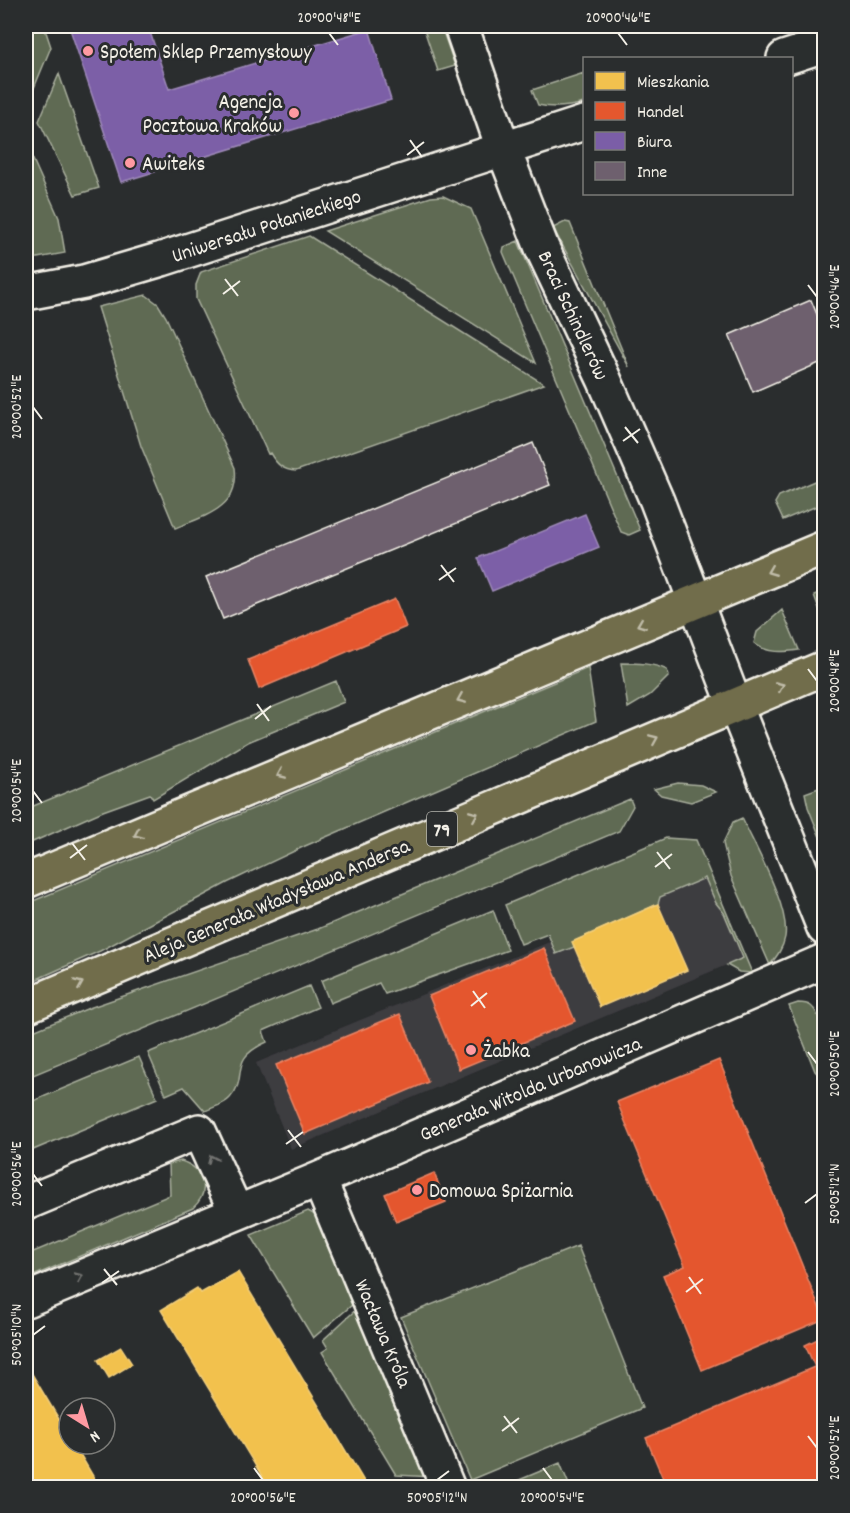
<svg xmlns="http://www.w3.org/2000/svg" width="850" height="1513" font-family="Dekko,sans-serif">
<style>
.built{fill:#3e3c41}
.green{fill:#5e6b52;stroke:#a9ae9d;stroke-width:1.5}
.homes{fill:#f2c14e;stroke:#f3cf7c;stroke-width:1.5}
.shops{fill:#e4572e;stroke:#e98566;stroke-width:1.5}
.offices{fill:#7b5ea7;stroke:#9f8aba;stroke-width:1.5}
.building{fill:#6e606e;stroke:#f4f1e8;stroke-width:1.5}
.lines{fill:none;stroke-linecap:round;stroke-linejoin:round}
.street-casing{stroke:#f4f1e8;stroke-width:38}
.primary-casing{stroke:#f4f1e8;stroke-width:38}
.street{stroke:#2a2d2e;stroke-width:33}
.primary{stroke:#716d4b;stroke-width:33}
.oneway{stroke:#c0bca9}
.oneway2{stroke:#71726f}
.ticks{fill:none;stroke:#f4f1e8;stroke-width:2}
.poi-dot{fill:#ff9aa2;stroke:#2a2d2e;stroke-width:2}
.labels{text-anchor:middle;stroke-width:6;stroke-linejoin:round;paint-order:stroke}
.shield{fill:#2a2d2e;stroke:#b7b6b0;stroke-width:1.5}
.shield-label{font-size:20px;font-weight:bold;fill:#f4f1e8}
.poi-label{font-size:21px;fill:#f4f1e8;stroke:#2a2d2e;text-anchor:start}
.street-label{font-size:21px;fill:#f4f1e8;stroke:#2a2d2e}
.neatline{fill:none;stroke:#f4f1e8;stroke-width:2}
.ticks-label{font-size:15px;text-anchor:middle;fill:#f4f1e8}
</style>
<rect width="100%" height="100%" fill="#2a2d2e"/>
<filter id="ink" filterUnits="userSpaceOnUse"><feTurbulence type="fractalNoise" baseFrequency=".0167" numOctaves="2"/><feDisplacementMap in="SourceGraphic" scale="12" xChannelSelector="R" yChannelSelector="G"/><feConvolveMatrix kernelMatrix="1 2 1 2 8 2 1 2 1" color-interpolation-filters="sRGB"/></filter>
<g filter="url(#ink)">
<!-- built -->
<path class="built" d="M 705,878 L 716,903 L 724,913 L 743,958 L 291,1149 L 256,1063 Z"/>
<!-- green -->
<path class="green" d="M 26,26 L 44,26 L 51,47 L 29,100 L 26,93 Z
M 423,26 L 441,26 L 455,66 L 438,71 Z
M 584,73 L 584,103 C 569,107 554,109 538,105 L 532,90 Z
M 59,74 L 99,188 L 75,195 L 39,121 Z
M 26,144 L 59,218 L 65,253 L 26,260 Z
M 443,196 L 471,209 L 536,363 L 325,231 L 431,197 Z
M 565,222 L 570,223 L 629,367 L 553,228 Z
M 309,236 L 544,384 L 296,471 C 283,470 277,465 270,453 L 268,454 L 196,299 L 196,285 L 201,272 Z
M 518,241 L 640,530 L 629,535 L 621,532 L 503,252 L 504,247 Z
M 146,295 L 158,304 L 166,317 L 235,468 C 240,508 205,516 175,528 L 141,446 L 98,307 Z
M 824,477 L 824,503 L 783,520 L 775,503 L 779,496 Z
M 824,591 L 824,622 L 814,595 Z
M 782,610 L 799,650 C 783,652 767,654 754,643 L 757,632 Z
M 621,663 C 637,663 653,663 667,670 L 669,676 L 650,695 L 628,708 Z
M 588,668 L 596,721 L 305,846 L 227,883 L 100,951 L 26,984 L 26,904 Z
M 336,681 L 344,702 L 248,742 L 153,799 L 150,794 L 103,811 L 28,844 L 26,842 L 26,809 Z
M 678,783 L 701,785 L 716,792 L 691,802 L 661,795 L 654,789 Z
M 824,786 L 824,847 L 808,807 L 805,793 Z
M 630,799 L 633,806 L 619,831 L 26,1078 L 26,1034 L 89,1008 L 318,929 Z
M 742,818 C 755,847 790,907 785,937 C 783,948 777,956 770,965 L 731,876 L 723,843 L 733,822 Z
M 666,838 L 696,840 L 752,973 L 739,972 L 727,965 L 743,958 L 724,913 L 716,903 L 705,878 L 660,897 L 658,904 L 573,942 L 574,947 L 556,954 L 548,934 L 521,944 L 505,905 Z
M 493,910 L 508,950 L 385,994 L 379,983 L 330,1003 L 321,981 Z
M 309,986 L 318,1007 L 263,1031 L 267,1042 C 226,1060 250,1076 230,1098 C 224,1105 213,1107 205,1111 L 184,1087 L 166,1095 L 148,1053 Z
M 798,1003 C 803,1003 807,1003 811,1006 C 824,1016 827,1060 823,1074 L 818,1074 L 815,1071 L 789,1006 Z
M 139,1057 L 157,1098 L 26,1153 L 26,1104 Z
M 181,1161 C 205,1169 211,1191 193,1208 L 26,1279 L 26,1255 L 170,1195 L 169,1164 Z
M 308,1211 L 319,1217 L 359,1299 L 313,1338 L 251,1235 Z
M 578,1246 L 642,1408 L 470,1480 L 401,1317 Z
M 361,1305 L 433,1477 L 396,1475 L 322,1352 L 328,1348 L 323,1340 Z
M 560,1463 L 570,1487 L 514,1487 L 512,1483 Z"/>
<!-- homes -->
<path class="homes" d="M 658,904 L 687,970 L 600,1007 L 572,942 Z
M 238,1272 L 293,1363 L 368,1488 L 269,1488 L 161,1310 L 197,1288 L 201,1293 Z
M 121,1347 L 132,1364 L 109,1378 L 98,1360 Z
M 26,1364 L 69,1436 L 69,1444 L 74,1444 L 100,1488 L 26,1488 Z"/>
<!-- shops -->
<path class="shops" d="M 395,599 L 406,627 L 259,689 L 248,660 Z
M 544,948 L 575,1021 L 459,1069 L 429,996 Z
M 400,1014 L 428,1082 L 305,1134 L 276,1065 Z
M 719,1060 L 824,1319 L 702,1370 L 663,1275 L 685,1266 L 617,1102 Z
M 434,1173 L 446,1202 L 396,1222 L 385,1194 Z
M 824,1336 L 824,1363 L 815,1367 L 805,1345 Z
M 824,1363 L 824,1488 L 667,1488 L 646,1438 Z"/>
<!-- offices -->
<path class="offices" d="M 69,26 L 148,26 L 169,89 L 369,29 L 391,100 L 121,182 Z
M 585,514 L 599,547 L 492,591 L 478,558 Z"/>
<!-- building -->
<path class="building" d="M 811,300 L 824,331 L 824,361 L 753,392 L 729,335 Z
M 533,443 L 550,485 L 223,619 L 206,577 Z"/>
<g class="lines">
<defs>
<path id="street" d="M 461,26 L 503,148 L 542,248 L 604,379 L 657,501 L 735,705 L 824,928
M 784,58 L 824,45
M 26,293 L 84,282 L 162,259 L 584,123
M 319,1179 L 448,1488
M 26,1203 L 199,1131 L 236,1212
M 26,1300 L 319,1179 L 824,961"/>
<path id="primary" d="M 26,881 L 824,548
M 26,1006 L 824,668"/>
</defs>
<!-- street casing -->
<use href="#street" class="street-casing"/>
<!-- primary casing -->
<use href="#primary" class="primary-casing"/>
<!-- street -->
<use href="#street" class="street"/>
<!-- primary -->
<use href="#primary" class="primary"/>
</g>
<!-- one-way arrows -->
<defs><path id="oneway-chevron" d="M-2-3.5L2.5 0L-2 3.5" fill="none" stroke-width="1.6" stroke-linecap="round" stroke-linejoin="round" transform="scale(1.5)"/></defs>
<g class="oneway">
<use href="#oneway-chevron" transform="translate(771 571) rotate(158)"/>
<use href="#oneway-chevron" transform="translate(641 624) rotate(158)"/>
<use href="#oneway-chevron" transform="translate(780 686) rotate(-23)"/>
<use href="#oneway-chevron" transform="translate(461 699) rotate(157)"/>
<use href="#oneway-chevron" transform="translate(654 739) rotate(-23)"/>
<use href="#oneway-chevron" transform="translate(281 774) rotate(157)"/>
<use href="#oneway-chevron" transform="translate(474 815) rotate(-23)"/>
<use href="#oneway-chevron" transform="translate(138 834) rotate(157)"/>
<use href="#oneway-chevron" transform="translate(79 984) rotate(-23)"/>
</g>
<g class="oneway2">
<use href="#oneway-chevron" transform="translate(212 1159) rotate(-114)"/>
<use href="#oneway-chevron" transform="translate(79 1277) rotate(-23)"/>
</g>
</g>
<!-- ticks -->
<path class="ticks" d="M 329,33 L 338,45M 618,33 L 627,45M 410,140 L 422,157M 407,155 L 424,142M 225,279 L 238,296M 808,285 L 817,297M 223,294 L 240,281M 33,407 L 42,419M 625,427 L 638,443M 623,441 L 640,429M 441,565 L 454,582M 439,580 L 456,568M 808,669 L 817,681M 257,704 L 269,721M 255,719 L 271,706M 33,791 L 42,803M 72,843 L 85,860M 657,852 L 670,869M 70,858 L 87,845M 655,867 L 672,854M 473,991 L 485,1008M 471,1006 L 487,993M 808,1052 L 817,1064M 288,1130 L 301,1147M 286,1144 L 303,1132M 33,1174 L 42,1186M 805,1203 L 817,1194M 104,1269 L 117,1285M 689,1277 L 701,1294M 102,1283 L 119,1271M 686,1292 L 703,1279M 33,1335 L 45,1326M 504,1416 L 517,1433M 502,1431 L 519,1418M 808,1436 L 817,1448M 254,1468 L 263,1480M 543,1468 L 552,1480M 437,1480 L 449,1471"/>
<!-- markers -->
<g class="poi-dot">
<circle cx="88" cy="51" r="6"/>
<circle cx="294" cy="113" r="6"/>
<circle cx="130" cy="163" r="6"/>
<circle cx="471" cy="1050" r="6"/>
<circle cx="417" cy="1190" r="6"/>
</g>
<g class="labels">
<!-- shield labels -->
<rect class="shield" x="427" y="812" width="30" height="34" rx="4.5"/>
<g class="shield-label">
<text x="442" y="836">79</text>
</g>
<!-- poi labels -->
<g class="poi-label">
<text x="100" y="58">Społem Sklep Przemysłowy</text>
<text x="282" y="108" text-anchor="end">Agencja<tspan x="282" dy="24">Pocztowa Kraków</tspan></text>
<text x="142" y="170">Awiteks</text>
<text x="483" y="1057">Żabka</text>
<text x="429" y="1197">Domowa Spiżarnia</text>
</g>
<!-- street labels -->
<g class="street-label">
<text transform="translate(266 225) rotate(-18)" y="7">Uniwersału Połanieckiego</text>
<text transform="translate(574 315) rotate(65)" y="7">Braci Schindlerów</text>
<text transform="translate(276 900) rotate(-23)" y="7">Aleja Generała Władysława Andersa</text>
<text transform="translate(530 1088) rotate(-23)" y="7">Generała Witolda Urbanowicza</text>
<text transform="translate(384 1333) rotate(67)" y="7">Wacława Króla</text>
</g>
</g>
<!-- margin -->
<rect width="850" height="1513" fill="none" stroke="#2a2d2e" stroke-width="66"/>
<!-- legend -->
<rect x="583" y="57" width="210" height="138" fill="#2a2d2e" stroke="#7b7b78" stroke-width="1.5"/>
<rect x="595" y="72" width="30" height="18" fill="#f2c14e" stroke="#7b7b78" stroke-width="1.5"/>
<text x="637" y="87" font-size="18" fill="#f4f1e8">Mieszkania</text>
<rect x="595" y="102" width="30" height="18" fill="#e4572e" stroke="#7b7b78" stroke-width="1.5"/>
<text x="637" y="117" font-size="18" fill="#f4f1e8">Handel</text>
<rect x="595" y="132" width="30" height="18" fill="#7b5ea7" stroke="#7b7b78" stroke-width="1.5"/>
<text x="637" y="147" font-size="18" fill="#f4f1e8">Biura</text>
<rect x="595" y="162" width="30" height="18" fill="#6e606e" stroke="#7b7b78" stroke-width="1.5"/>
<text x="637" y="177" font-size="18" fill="#f4f1e8">Inne</text>
<!-- north arrow -->
<g transform="translate(87 1426) rotate(143)"><circle r="28" fill="#2a2d2e" stroke="#7b7b78" stroke-width="1.5"/>
<path d="M0-4.5L10 22L0 15L-10 22Z" fill="#ff9aa2"/>
<text y="-9" font-size="16" font-weight="bold" text-anchor="middle" fill="#f4f1e8">N</text>
</g>
<rect x="33" y="33" width="784" height="1447" class="neatline"/>
<g class="ticks-label">
<text x="329" y="22">20°00'48"E</text>
<text x="618" y="22">20°00'46"E</text>
<text transform="translate(834 297) rotate(-90)" y="5">20°00'46"E</text>
<text transform="translate(16 407) rotate(-90)" y="5">20°00'52"E</text>
<text transform="translate(834 681) rotate(-90)" y="5">20°00'48"E</text>
<text transform="translate(16 791) rotate(-90)" y="5">20°00'54"E</text>
<text transform="translate(834 1064) rotate(-90)" y="5">20°00'50"E</text>
<text transform="translate(16 1174) rotate(-90)" y="5">20°00'56"E</text>
<text transform="translate(834 1194) rotate(-90)" y="5">50°05'12"N</text>
<text transform="translate(16 1335) rotate(-90)" y="5">50°05'10"N</text>
<text transform="translate(834 1448) rotate(-90)" y="5">20°00'52"E</text>
<text x="263" y="1502">20°00'56"E</text>
<text x="437" y="1502">50°05'12"N</text>
<text x="552" y="1502">20°00'54"E</text>
</g>
</svg>
